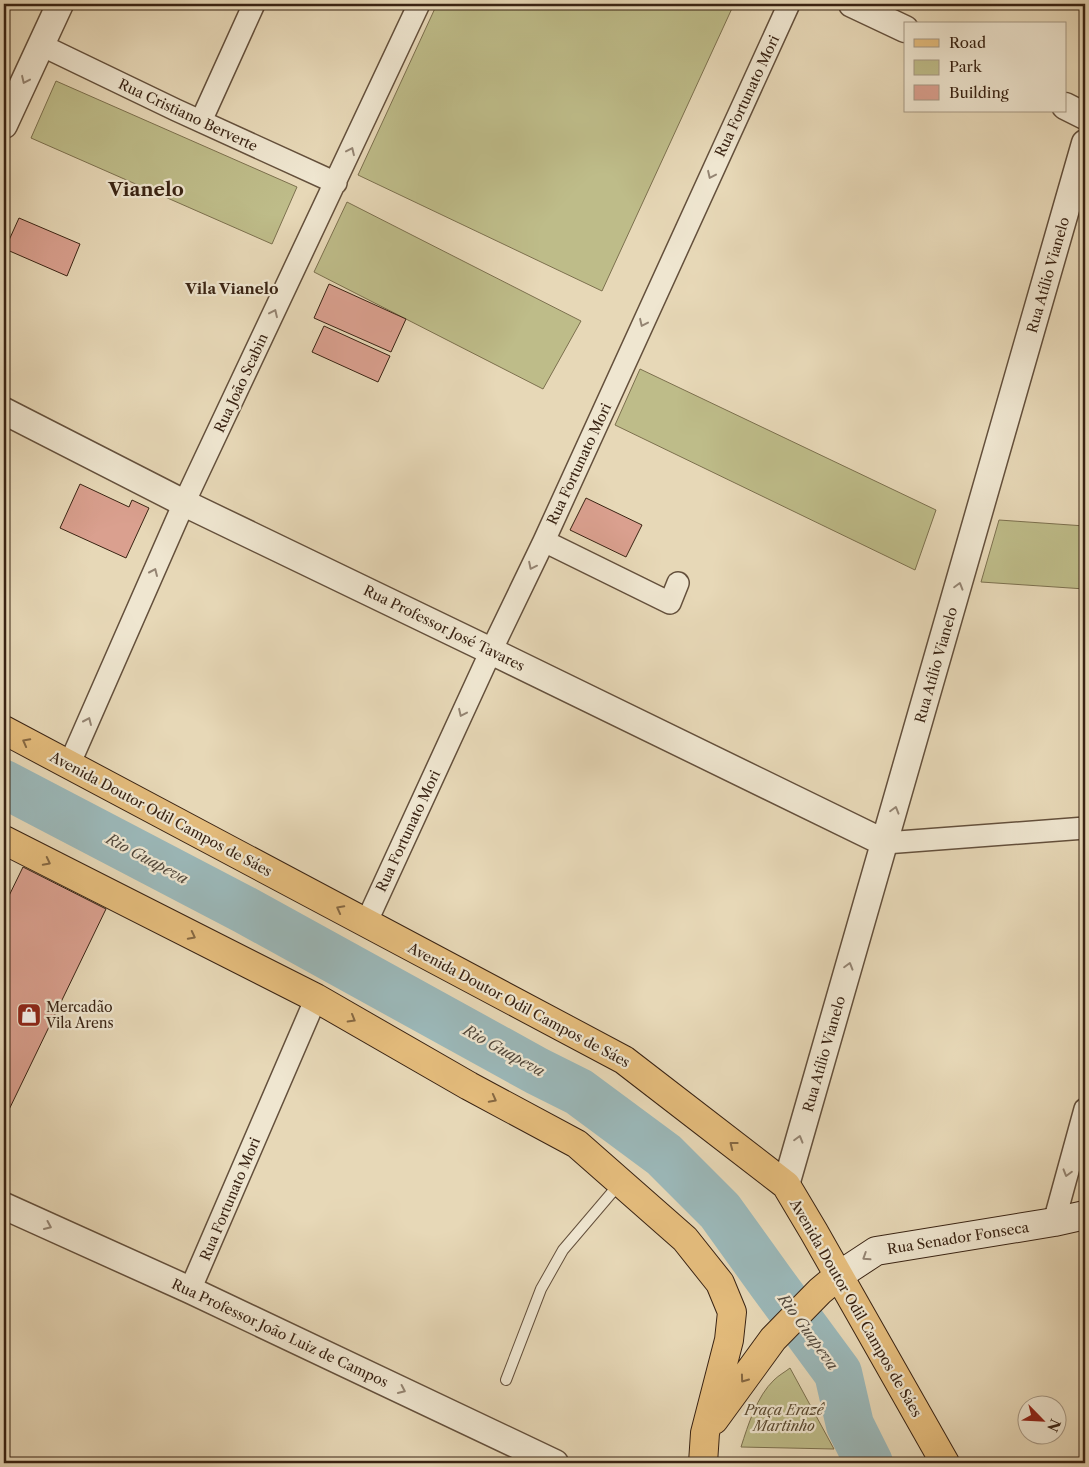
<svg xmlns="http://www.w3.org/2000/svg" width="1089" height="1467" font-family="'Libre Caslon Text',serif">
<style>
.green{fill:#bebc89;stroke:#7c704e}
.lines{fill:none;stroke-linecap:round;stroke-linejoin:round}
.river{stroke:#9bb8b9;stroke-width:48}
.building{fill:#daa08f;stroke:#392313}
.service-casing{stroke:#64503c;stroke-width:12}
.minor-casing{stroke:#64503c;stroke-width:24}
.tertiary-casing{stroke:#64503c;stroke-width:29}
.secondary-casing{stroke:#392313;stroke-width:30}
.primary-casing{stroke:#392313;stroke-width:30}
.service{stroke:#efe6d0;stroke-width:10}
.minor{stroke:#efe6d0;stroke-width:21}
.tertiary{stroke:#efe6d0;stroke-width:26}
.secondary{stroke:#efe6d0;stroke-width:28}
.primary{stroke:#e4bc7c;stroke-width:28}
.oneway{stroke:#948472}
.oneway2{stroke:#866842}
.labels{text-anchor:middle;stroke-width:4.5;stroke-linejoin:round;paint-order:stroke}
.street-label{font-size:14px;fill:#392313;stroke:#efe6d0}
.poi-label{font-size:14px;fill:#392313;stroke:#efe6d0;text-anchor:start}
.park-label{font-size:14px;font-style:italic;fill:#5a4930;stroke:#efe6d0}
.neighbourhood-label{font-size:15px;font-weight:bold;fill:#392313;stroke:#efe6d0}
.water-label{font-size:15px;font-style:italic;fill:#52483c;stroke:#efe6d0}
.district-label{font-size:19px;font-weight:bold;fill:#392313;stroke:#efe6d0}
</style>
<rect width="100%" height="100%" fill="#e7d8b7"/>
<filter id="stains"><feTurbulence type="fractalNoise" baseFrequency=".004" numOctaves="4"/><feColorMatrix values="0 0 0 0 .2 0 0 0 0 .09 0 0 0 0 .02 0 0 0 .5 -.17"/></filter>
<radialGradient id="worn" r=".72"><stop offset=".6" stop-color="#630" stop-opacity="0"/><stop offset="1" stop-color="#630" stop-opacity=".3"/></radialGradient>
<!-- green -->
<path class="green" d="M 437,4 L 734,4 L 602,291 L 358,175 Z
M 56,81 L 297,187 L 272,244 L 31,138 Z
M 347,202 L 581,321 L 543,389 L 314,272 Z
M 640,369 L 936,510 L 915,570 L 615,425 Z
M 999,520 L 1085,526 L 1085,589 L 981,582 Z
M 790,1368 L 834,1449 L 741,1447 C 748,1425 757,1396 774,1380 C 779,1375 785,1372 790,1368 Z"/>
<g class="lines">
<!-- river -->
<path class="river" d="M 4,784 L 245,910 L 537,1071 L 579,1092 L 664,1155 L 720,1211 L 771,1282 L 838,1373 L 850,1425 L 869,1463"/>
</g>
<!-- building -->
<path class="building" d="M 19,218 L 80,244 L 67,276 L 5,249 Z
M 329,284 L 406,319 L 391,352 L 314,318 Z
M 324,326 L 390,356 L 378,382 L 312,352 Z
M 80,484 L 129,507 L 132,500 L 149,508 L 126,558 L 60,528 Z
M 586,498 L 642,525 L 626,557 L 570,530 Z
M 23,867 L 106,909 L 4,1120 L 4,906 Z"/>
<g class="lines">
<defs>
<path id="service" d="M 506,1380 L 541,1289 L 563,1250 L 620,1183"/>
<path id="minor" d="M 41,45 L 176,110 L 336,183
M 201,121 L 254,4
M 544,541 L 670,603 L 678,583
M 69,765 L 184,503 L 419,4
M 885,843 L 1085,828
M 366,923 L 491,651 L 544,541 L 789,4
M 1054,1222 L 1085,1109
M 190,1290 L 316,998"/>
<path id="tertiary" d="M 852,4 L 905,29
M 1065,106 L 1085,116
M 4,125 L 60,4
M 4,411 L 184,503 L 491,651 L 885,843
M 786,1185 L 1085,143
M 4,1206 L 190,1290 L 555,1463"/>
<path id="secondary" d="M 838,1276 L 876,1251 L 1054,1222 L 1085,1215"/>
<path id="primary" d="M 4,730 L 624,1060 L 786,1185 L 814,1232 L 945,1463
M 4,840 L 316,998 L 469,1086 L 577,1144 L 685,1239 L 720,1283 L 732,1312 L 729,1340 L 705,1433 L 703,1463
M 714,1420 L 773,1339 L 820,1291 L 838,1276"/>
</defs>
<!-- service casing -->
<use href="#service" class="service-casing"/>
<!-- minor casing -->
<use href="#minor" class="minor-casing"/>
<!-- tertiary casing -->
<use href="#tertiary" class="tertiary-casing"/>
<!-- secondary casing -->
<use href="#secondary" class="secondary-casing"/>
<!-- primary casing -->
<use href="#primary" class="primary-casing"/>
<!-- service -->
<use href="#service" class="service"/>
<!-- minor -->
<use href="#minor" class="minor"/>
<!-- tertiary -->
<use href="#tertiary" class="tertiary"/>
<!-- secondary -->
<use href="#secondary" class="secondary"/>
<!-- primary -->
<use href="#primary" class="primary"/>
</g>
<!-- one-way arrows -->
<defs><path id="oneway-chevron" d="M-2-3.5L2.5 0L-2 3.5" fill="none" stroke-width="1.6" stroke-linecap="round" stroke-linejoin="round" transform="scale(1.25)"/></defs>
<g class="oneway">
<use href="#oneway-chevron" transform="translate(25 80) rotate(115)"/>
<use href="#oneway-chevron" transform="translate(351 151) rotate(-65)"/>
<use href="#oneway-chevron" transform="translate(711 175) rotate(115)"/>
<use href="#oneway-chevron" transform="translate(274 313) rotate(-65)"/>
<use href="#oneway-chevron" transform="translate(643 323) rotate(115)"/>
<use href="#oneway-chevron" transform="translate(532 566) rotate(116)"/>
<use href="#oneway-chevron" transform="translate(154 572) rotate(-66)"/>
<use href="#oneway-chevron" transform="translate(959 586) rotate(-74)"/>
<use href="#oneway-chevron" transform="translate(462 713) rotate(115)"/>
<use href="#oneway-chevron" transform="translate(88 721) rotate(-66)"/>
<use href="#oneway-chevron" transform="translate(895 810) rotate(-74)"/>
<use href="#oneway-chevron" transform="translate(849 966) rotate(-74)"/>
<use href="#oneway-chevron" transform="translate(799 1139) rotate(-74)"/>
<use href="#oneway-chevron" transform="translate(1067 1173) rotate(106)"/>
<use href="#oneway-chevron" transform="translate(48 1226) rotate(24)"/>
<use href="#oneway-chevron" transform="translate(866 1257) rotate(147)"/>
<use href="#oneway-chevron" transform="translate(402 1390) rotate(25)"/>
</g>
<g class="oneway2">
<use href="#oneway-chevron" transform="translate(26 742) rotate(-152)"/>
<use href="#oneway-chevron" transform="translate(47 862) rotate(27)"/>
<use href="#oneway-chevron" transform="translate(340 909) rotate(-152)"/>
<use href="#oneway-chevron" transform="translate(192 936) rotate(27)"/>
<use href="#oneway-chevron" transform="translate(352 1019) rotate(30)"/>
<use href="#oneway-chevron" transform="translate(493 1099) rotate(28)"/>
<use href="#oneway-chevron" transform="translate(733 1145) rotate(-142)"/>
<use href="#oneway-chevron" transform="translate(744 1379) rotate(126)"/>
</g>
<!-- icons -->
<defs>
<symbol id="shop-square" viewBox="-11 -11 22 22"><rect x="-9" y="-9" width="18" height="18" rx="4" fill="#8f2418" stroke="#efe6d0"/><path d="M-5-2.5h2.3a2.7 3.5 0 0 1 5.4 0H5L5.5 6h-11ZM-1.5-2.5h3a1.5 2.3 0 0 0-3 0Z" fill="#fff"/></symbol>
</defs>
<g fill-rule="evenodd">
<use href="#shop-square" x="15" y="1001" width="28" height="28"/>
</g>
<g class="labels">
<!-- street labels -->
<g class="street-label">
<text transform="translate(747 96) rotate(-65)" y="5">Rua Fortunato Mori</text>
<text transform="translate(188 115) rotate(25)" y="5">Rua Cristiano Berverte</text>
<text transform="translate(1048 275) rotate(-74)" y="5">Rua Atílio Vianelo</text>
<text transform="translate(241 383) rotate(-65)" y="5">Rua João Scabin</text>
<text transform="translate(579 464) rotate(-65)" y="5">Rua Fortunato Mori</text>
<text transform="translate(444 628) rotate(26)" y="5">Rua Professor José Tavares</text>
<text transform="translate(936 665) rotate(-74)" y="5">Rua Atílio Vianelo</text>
<text transform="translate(161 814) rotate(28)" y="5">Avenida Doutor Odil Campos de Sáes</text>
<text transform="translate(408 831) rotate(-65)" y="5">Rua Fortunato Mori</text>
<text transform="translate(519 1005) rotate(28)" y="5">Avenida Doutor Odil Campos de Sáes</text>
<text transform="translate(824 1054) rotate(-74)" y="5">Rua Atílio Vianelo</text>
<text transform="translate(230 1199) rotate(-67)" y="5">Rua Fortunato Mori</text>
<text transform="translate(958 1238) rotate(-9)" y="5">Rua Senador Fonseca</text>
<text transform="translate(856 1308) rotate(60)" y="5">Avenida Doutor Odil Campos de Sáes</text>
<text transform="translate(280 1333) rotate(25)" y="5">Rua Professor João Luiz de Campos</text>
</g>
<!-- poi labels -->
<g class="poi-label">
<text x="46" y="1012">Mercadão<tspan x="46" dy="16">Vila Arens</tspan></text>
</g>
<!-- park labels -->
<g class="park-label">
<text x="784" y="1415">Praça Erazê<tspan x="784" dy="16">Martinho</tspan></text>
</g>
<!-- neighbourhood labels -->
<g class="neighbourhood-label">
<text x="232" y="294">Vila Vianelo</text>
</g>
<!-- water labels -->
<g class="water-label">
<text transform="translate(147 859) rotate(28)" y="5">Rio Guapeva</text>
<text transform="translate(504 1051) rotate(29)" y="5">Rio Guapeva</text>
<text transform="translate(808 1332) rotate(54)" y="5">Rio Guapeva</text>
</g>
<!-- district labels -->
<g class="district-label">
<text x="146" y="196">Vianelo</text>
</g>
</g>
<!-- margin -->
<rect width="1089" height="1467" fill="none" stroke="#e7d8b7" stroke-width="20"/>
<rect x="5" y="5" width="1079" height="1457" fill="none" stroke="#392313" stroke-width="2.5"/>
<rect x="10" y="10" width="1069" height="1447" fill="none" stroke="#392313"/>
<!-- legend -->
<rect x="904" y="22" width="162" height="90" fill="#efe6d0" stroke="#a69884"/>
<rect x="914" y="39" width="25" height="8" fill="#e4bc7c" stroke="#a69884"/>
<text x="949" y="48" font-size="15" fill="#392313">Road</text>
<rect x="914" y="60" width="25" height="15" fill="#bebc89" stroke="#a69884"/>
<text x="949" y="72" font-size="15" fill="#392313">Park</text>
<rect x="914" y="85" width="25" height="15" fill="#daa08f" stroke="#a69884"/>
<text x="949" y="98" font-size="15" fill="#392313">Building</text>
<!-- north arrow -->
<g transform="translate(1042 1420) rotate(114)"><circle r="24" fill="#efe6d0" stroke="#a69884"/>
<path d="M0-4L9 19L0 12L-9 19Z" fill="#8f2418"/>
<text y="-8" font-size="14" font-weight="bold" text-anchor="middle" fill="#392313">N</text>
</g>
<rect width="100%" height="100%" filter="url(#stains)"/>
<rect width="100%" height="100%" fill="url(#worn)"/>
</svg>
